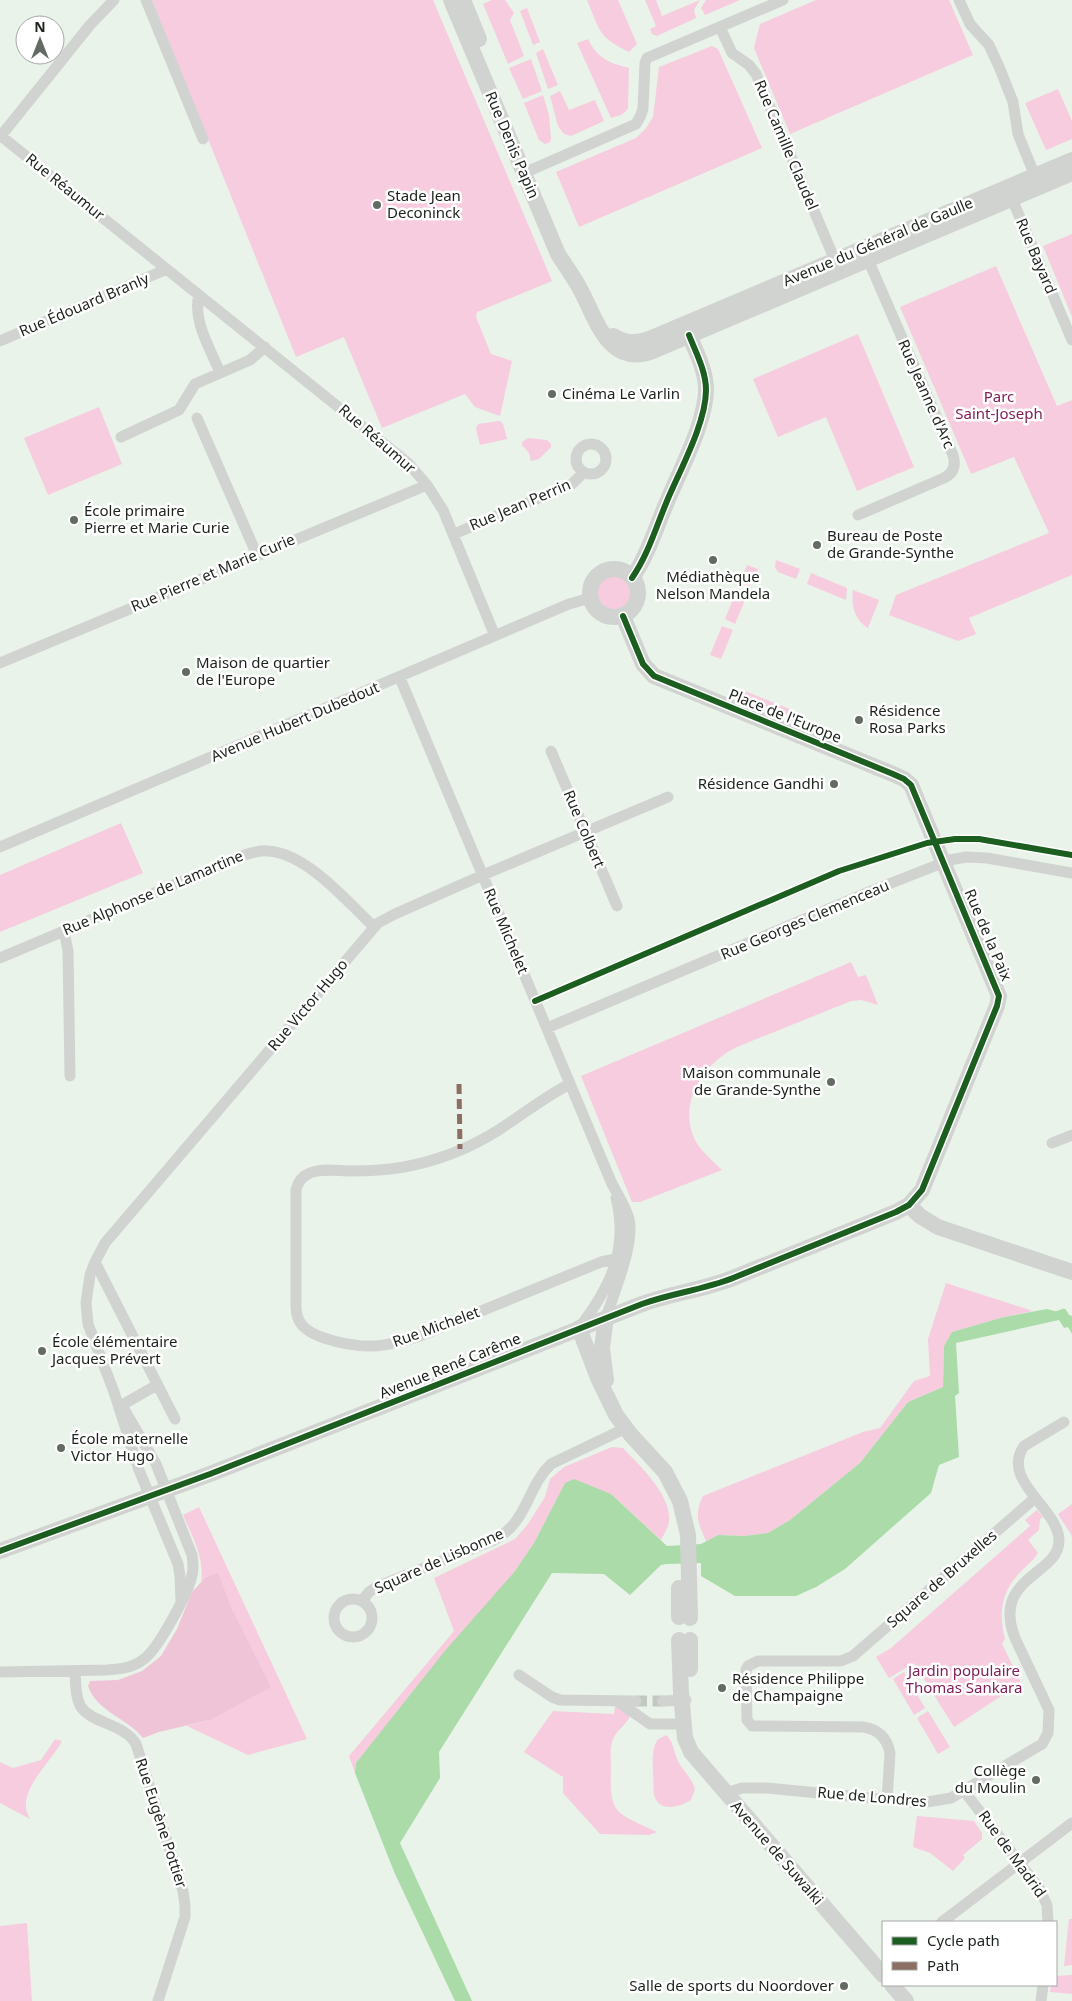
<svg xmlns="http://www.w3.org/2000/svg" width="1072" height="2001" font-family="'Noto Sans',sans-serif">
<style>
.green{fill:#f6ccde}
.forest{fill:#f0c4d7}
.water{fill:#aadba9}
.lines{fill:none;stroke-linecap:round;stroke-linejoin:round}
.stream{stroke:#aadba9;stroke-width:4.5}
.street-tunnel{stroke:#c1c9c1;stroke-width:11;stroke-dasharray:11 5.5;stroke-linecap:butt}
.street{stroke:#d1d3d1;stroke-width:11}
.secondary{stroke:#d1d3d1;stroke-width:16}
.quiet{stroke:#8d6e63;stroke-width:5;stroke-dasharray:10 5;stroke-linecap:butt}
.cycleway-casing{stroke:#fff;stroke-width:9}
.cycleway{stroke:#1b5e20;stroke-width:6}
.poi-dot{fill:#646b64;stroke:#fff;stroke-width:2}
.labels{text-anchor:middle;stroke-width:5;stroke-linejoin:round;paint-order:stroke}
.street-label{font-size:15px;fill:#1c221c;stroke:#fff}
.poi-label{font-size:15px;fill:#1c221c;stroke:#fff;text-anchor:start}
.park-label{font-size:15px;fill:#821f5a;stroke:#fff}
</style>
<rect width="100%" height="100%" fill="#eaf3ea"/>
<!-- green -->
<path class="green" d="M 152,0 L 433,0 L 552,281 L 477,312 L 476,317 L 491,354 L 512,361 L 500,416 L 475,407 L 465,394 L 382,428 L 344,337 L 296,357 Z
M 492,0 L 505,0 L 514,13 L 510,20 L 524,56 L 508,64 L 483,4 Z
M 587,0 L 618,0 L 637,44 L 629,52 C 598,37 600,31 587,0 Z
M 645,0 L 656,0 L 662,16 L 700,0 L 694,10 L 696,18 L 657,36 L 652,34 L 650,29 L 656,26 Z
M 706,0 L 740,0 L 705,15 L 701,8 Z
M 816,0 L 949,0 L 973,55 L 790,134 L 754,48 L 760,24 Z
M 527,8 L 540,42 L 533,45 L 520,11 Z
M 588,39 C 597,58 609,63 629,68 L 628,108 C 625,115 617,116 611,118 L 577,43 Z
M 712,46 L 718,49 L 762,148 L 579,227 L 556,172 L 636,138 L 646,128 L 653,117 L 659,67 Z
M 543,49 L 558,85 L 548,89 L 536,53 Z
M 531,59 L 542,91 L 523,99 L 509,68 Z
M 1058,89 L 1072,121 L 1072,139 L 1046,150 L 1025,103 Z
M 560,91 L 569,110 L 595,100 L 604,121 L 571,136 L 564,134 L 558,126 L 550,96 Z
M 543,95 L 549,115 L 551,139 L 550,142 L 545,144 L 539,140 L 524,103 Z
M 1072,234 L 1072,317 L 1043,246 Z
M 996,266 L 1057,406 L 1072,400 L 1072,575 L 969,618 L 976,634 L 958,641 L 889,615 L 896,595 L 1049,533 L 1014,457 L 971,474 L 900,307 Z
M 858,334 L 914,467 L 857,491 L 826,417 L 778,437 L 753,379 Z
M 99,407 L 122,464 L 48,495 L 24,438 Z
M 500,421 L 503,424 L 507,439 L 480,445 L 476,429 L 478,424 Z
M 528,438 L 547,440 L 551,444 L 551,447 L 539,459 L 531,461 L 529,453 L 522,445 L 522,442 Z
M 776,560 L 800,569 L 796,579 L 778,572 L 775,567 Z
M 747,565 L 758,569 L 750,587 L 739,583 Z
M 811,573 L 847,588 L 846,600 L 807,584 Z
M595 593a18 18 0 1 1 36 0a18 18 0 1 1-36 0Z
M 737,589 L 748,593 L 735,624 L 725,619 Z
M 853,590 L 879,600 L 868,628 C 854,620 851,605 853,590 Z
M 722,626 L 733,630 L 721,659 L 710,655 Z
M 740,689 L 797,712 L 795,718 L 737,695 Z
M 121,823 L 143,873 L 0,932 L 0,875 Z
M 851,962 L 858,977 L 866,975 L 878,1005 L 861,1000 L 851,1001 L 737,1047 C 703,1063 676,1105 696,1142 C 703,1153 713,1161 722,1170 L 640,1202 L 632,1202 L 581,1076 Z
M 946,1283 L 1033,1311 L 1004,1317 L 952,1332 L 944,1346 L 943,1387 L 908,1402 L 860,1463 L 790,1520 L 768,1533 L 744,1536 L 718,1535 L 706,1541 C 698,1523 694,1515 703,1496 L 863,1432 L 880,1428 L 914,1381 L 930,1376 L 928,1339 Z
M 612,1447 L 623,1448 C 640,1466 676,1499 668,1526 C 666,1531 663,1536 661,1540 L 611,1494 L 565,1483 L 534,1543 L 515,1571 L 356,1763 L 355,1773 L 349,1756 L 454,1631 L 434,1578 L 515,1539 L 528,1524 L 545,1497 L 550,1479 L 564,1467 Z
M 1072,1504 L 1072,1536 L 1058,1514 Z
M 199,1507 L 307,1739 L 248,1755 L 187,1726 L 210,1720 L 233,1611 L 218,1574 L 206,1577 L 201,1582 C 205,1558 192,1536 183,1515 Z
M 1037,1510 L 1043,1517 L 1040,1519 L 1039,1530 L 1028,1540 L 1038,1553 C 1031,1564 1019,1571 1012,1582 C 1000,1599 1000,1620 1005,1639 L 1002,1644 L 1021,1683 L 954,1727 L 914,1663 L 889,1678 L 876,1657 L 891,1648 L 1030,1526 L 1025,1520 Z
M 904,1672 L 925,1708 L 914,1715 L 893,1679 Z
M 615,1706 L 630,1716 C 626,1725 618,1729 614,1737 C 609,1746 611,1758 611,1768 C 609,1816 616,1812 657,1832 L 649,1835 L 600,1834 L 563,1793 L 563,1777 L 524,1752 L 553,1711 L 614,1714 Z
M 928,1711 L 950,1747 L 938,1754 L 917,1718 Z
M 666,1735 C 673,1740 674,1753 678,1761 C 683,1771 692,1778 695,1789 L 691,1800 C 680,1807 659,1813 654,1795 C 653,1789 654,1781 653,1775 C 653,1763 651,1752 657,1740 Z
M 55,1739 L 62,1741 C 52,1761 24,1784 26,1808 C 26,1811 29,1816 30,1819 L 0,1803 L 0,1762 L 13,1768 L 41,1760 Z
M 917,1816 L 974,1821 L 982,1833 L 982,1839 L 963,1855 L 965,1858 L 953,1871 L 930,1853 L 913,1847 Z
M 1069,1919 L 1072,1919 L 1072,1965 L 1064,1966 Z
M 27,1923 L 32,2001 L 0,2001 L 0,1926 Z
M 1072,1975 L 1072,1994 L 1050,1992 L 1051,1985 L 1056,1985 L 1056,1976 Z"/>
<!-- forest -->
<path class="forest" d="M 218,1573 L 233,1611 L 271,1687 L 210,1720 L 159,1732 L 143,1738 C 127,1718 97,1712 88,1686 L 90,1681 L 118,1680 L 142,1671 L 161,1656 L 177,1629 L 192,1592 L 206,1577 Z"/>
<!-- water -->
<path class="water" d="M 1047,1309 L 1072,1316 L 1072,1334 L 1068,1327 L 1064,1328 L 1059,1320 L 956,1343 L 959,1393 L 955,1396 L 959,1457 L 939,1465 L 931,1493 L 845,1569 L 816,1587 L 796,1596 L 735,1596 L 701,1576 L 701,1563 L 667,1564 L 661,1565 L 630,1595 L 604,1574 L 552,1573 L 439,1752 L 440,1778 L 400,1843 L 472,2001 L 455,2001 L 395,1874 L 355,1773 L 356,1763 L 444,1652 L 515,1571 L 534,1543 L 565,1483 L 574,1479 L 611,1494 L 667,1546 L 701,1544 L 718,1535 L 744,1536 L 768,1533 L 790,1520 L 860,1463 L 908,1402 L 943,1387 L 944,1346 L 952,1332 L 1004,1317 Z"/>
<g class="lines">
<!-- stream -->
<path class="stream" d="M 1055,1314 L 1064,1311 L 1072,1324"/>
<!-- street-tunnel -->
<path class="street-tunnel" d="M 636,1701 L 663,1701"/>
<!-- street -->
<path class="street" d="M 146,0 L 203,139
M 959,0 L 970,24 L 989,45 L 1000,69 L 1013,102 L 1018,134 L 1037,181
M 720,27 L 732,53 L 749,65 L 756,74 L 837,265
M 1,136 L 408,463 L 427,485 L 443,510 L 495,636
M 0,137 L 90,25 L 114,0
M 524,173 L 636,124 L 641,115 L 643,108 L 645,63 L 647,58 L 783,0
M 1012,199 L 1072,340
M 199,295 C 192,321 211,349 220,373
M 0,341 L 167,269
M 197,418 L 257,555
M 121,437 L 179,410 L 195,384 L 250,360 L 265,347
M576 459a15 15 0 1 1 30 0a15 15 0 1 1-30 0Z
M 858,515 L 944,478 C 954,473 956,465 953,455 L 866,255
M 454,534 L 572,484 L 584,472
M 0,663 L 427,485
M 400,678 L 612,1184 C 618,1195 626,1207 629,1219 C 635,1244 614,1292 606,1318
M 551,751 L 617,906
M 0,847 L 569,604 L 590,598
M 64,931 L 68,951 L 70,1076
M 0,958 L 242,856 C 250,853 259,850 268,851 C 306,853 347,901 374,927
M 547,1028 L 871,891 L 950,860 L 966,857 L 987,858 L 1072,873
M 570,1084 C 544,1097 521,1116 497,1131 C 470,1148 436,1161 404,1167 C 387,1170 369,1171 351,1171 C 338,1171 322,1168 310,1173 C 302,1176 298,1181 296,1190 L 296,1306 C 296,1313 297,1319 302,1325 C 315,1340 355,1347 375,1346 C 391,1345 405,1341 420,1336 L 601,1262 L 625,1257
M 1052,1143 L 1072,1135
M 95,1262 L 175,1419
M 579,1328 C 610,1288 629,1249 616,1198
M 122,1405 L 157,1385
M334 1618a19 19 0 1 1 38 0a19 19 0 1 1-38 0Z
M 181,1601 L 180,1576 L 178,1564 L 139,1470 L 114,1392 L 88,1324 L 86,1303 L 90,1275 L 95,1262 L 105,1243 L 378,923 L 395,914 L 483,875 L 668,797
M 362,1601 L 369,1592 L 378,1586 L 492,1541 C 528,1524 526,1488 551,1464 L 626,1428
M 0,1672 L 107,1670 C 120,1669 133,1668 144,1659 C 158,1649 189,1592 192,1575 C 194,1568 193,1562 192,1555 L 156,1464 L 124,1409
M 75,1672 C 76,1683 75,1697 81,1707 C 93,1724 125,1724 136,1744 L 183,1891 L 185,1905 L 185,1917 L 158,2001
M 519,1675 L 552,1697 L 560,1700 L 636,1701
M 617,1701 L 650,1724 L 684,1724
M 663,1701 L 686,1700
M 964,1791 L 1039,1888 L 1047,1905 L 1048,1922
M 726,1793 L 742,1788 L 767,1788 L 921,1803 L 951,1798 L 1042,1744 L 1048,1733 L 1049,1710 L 1015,1638 C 991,1577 1059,1575 1059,1541 C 1059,1508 1000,1481 1024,1446 L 1064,1422
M 887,1800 L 890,1753 C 887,1738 878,1729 863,1727 L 752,1726 L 747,1720 L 746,1670 L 748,1666 L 758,1661 L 841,1661 L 853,1656 L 1035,1498
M 942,1922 L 1072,1823
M 1041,2001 L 1043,1985"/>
<!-- secondary -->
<path class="secondary" d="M 451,0 L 558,254 C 565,265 573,276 579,287 C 596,317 607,368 653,351 L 1072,173
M 463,0 L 479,39
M 613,336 C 625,343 635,344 649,339 L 1072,160
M590 593a24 24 0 1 1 48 0a24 24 0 1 1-48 0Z
M 632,578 C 648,555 656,527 667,502 C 680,470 707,421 706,387 C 705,367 693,345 685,326
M 909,1205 L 920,1216 L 938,1227 L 1072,1272
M 606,1318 L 602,1348 L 606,1380
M 579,1328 L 598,1378 L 616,1415 L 631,1435 L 665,1472 L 680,1501 L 688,1535 L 690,1618
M 0,1551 L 210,1474 L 642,1304 C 672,1293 703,1290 733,1278 L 896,1212 L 909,1205 L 922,1190 L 997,1006 L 999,996 L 911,785 L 904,779 L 893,774 L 654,676 L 643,664 L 623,616
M 679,1617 L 679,1588
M 679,1640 L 681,1693 L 685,1738 L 691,1752 L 883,1975
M 690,1669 L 690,1640
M 892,1985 L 906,2001"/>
<!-- quiet -->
<path class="quiet" d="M 459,1084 L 460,1149"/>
<defs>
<path id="cycleway" d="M 632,578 C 648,555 656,527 667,501 C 680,470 706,423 706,390 C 706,371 696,353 689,335
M 535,1001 L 839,871 L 927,843 L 955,839 L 979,839 L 1072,855
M 0,1551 L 210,1474 L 642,1304 C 672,1293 703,1290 733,1278 L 896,1212 L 909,1205 L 922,1190 L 997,1006 L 999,996 L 911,785 L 904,779 L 893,774 L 654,676 L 643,664 L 623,616"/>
</defs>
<!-- cycleway casing -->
<use href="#cycleway" class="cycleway-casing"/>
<!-- cycleway -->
<use href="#cycleway" class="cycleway"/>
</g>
<!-- markers -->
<g class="poi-dot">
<circle cx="377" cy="205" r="5"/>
<circle cx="552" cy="394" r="5"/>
<circle cx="74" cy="520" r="5"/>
<circle cx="817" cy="545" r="5"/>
<circle cx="713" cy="560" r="5"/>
<circle cx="186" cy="672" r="5"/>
<circle cx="859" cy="720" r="5"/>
<circle cx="834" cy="784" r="5"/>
<circle cx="831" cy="1082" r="5"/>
<circle cx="42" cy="1351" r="5"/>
<circle cx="61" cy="1448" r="5"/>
<circle cx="722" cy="1688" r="5"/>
<circle cx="1036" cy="1780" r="5"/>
<circle cx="844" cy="1986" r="5"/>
</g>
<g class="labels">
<!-- street labels -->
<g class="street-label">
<text transform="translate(512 145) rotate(67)" y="5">Rue Denis Papin</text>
<text transform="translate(786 145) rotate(67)" y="5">Rue Camille Claudel</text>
<text transform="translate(65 187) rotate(39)" y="5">Rue Réaumur</text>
<text transform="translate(878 242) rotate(-23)" y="5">Avenue du Général de Gaulle</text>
<text transform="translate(1036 256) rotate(67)" y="5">Rue Bayard</text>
<text transform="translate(84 305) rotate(-23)" y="5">Rue Édouard Branly</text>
<text transform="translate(926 394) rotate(66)" y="5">Rue Jeanne d'Arc</text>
<text transform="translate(377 439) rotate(41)" y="5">Rue Réaumur</text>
<text transform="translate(520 505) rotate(-23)" y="5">Rue Jean Perrin</text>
<text transform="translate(213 573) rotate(-23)" y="5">Rue Pierre et Marie Curie</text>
<text transform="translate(785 716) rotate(22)" y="5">Place de l'Europe</text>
<text transform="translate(295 722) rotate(-23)" y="5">Avenue Hubert Dubedout</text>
<text transform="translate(584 829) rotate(67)" y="5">Rue Colbert</text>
<text transform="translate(153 893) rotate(-23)" y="5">Rue Alphonse de Lamartine</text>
<text transform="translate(805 920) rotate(-23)" y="5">Rue Georges Clemenceau</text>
<text transform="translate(506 931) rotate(67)" y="5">Rue Michelet</text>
<text transform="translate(988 935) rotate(67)" y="5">Rue de la Paix</text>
<text transform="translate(308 1005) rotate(-50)" y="5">Rue Victor Hugo</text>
<text transform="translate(436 1327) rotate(-20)" y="5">Rue Michelet</text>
<text transform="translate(450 1366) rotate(-22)" y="5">Avenue René Carême</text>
<text transform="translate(439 1561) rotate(-24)" y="5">Square de Lisbonne</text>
<text transform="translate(942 1579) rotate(-41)" y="5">Square de Bruxelles</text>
<text transform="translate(872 1797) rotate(5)" y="5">Rue de Londres</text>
<text transform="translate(161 1823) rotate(72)" y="5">Rue Eugène Pottier</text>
<text transform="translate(777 1853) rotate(49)" y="5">Avenue de Suwalki</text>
<text transform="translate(1012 1854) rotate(54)" y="5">Rue de Madrid</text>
</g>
<!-- poi labels -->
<g class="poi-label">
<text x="387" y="201">Stade Jean<tspan x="387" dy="17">Deconinck</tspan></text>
<text x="562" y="399">Cinéma Le Varlin</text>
<text x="84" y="516">École primaire<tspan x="84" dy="17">Pierre et Marie Curie</tspan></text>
<text x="827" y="541">Bureau de Poste<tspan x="827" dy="17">de Grande-Synthe</tspan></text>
<text x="713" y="582" text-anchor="middle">Médiathèque<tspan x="713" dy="17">Nelson Mandela</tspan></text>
<text x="196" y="668">Maison de quartier<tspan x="196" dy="17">de l'Europe</tspan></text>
<text x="869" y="716">Résidence<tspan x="869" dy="17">Rosa Parks</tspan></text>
<text x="824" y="789" text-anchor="end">Résidence Gandhi</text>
<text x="821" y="1078" text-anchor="end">Maison communale<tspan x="821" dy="17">de Grande-Synthe</tspan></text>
<text x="52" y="1347">École élémentaire<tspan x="52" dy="17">Jacques Prévert</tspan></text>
<text x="71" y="1444">École maternelle<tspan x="71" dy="17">Victor Hugo</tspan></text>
<text x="732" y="1684">Résidence Philippe<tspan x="732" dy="17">de Champaigne</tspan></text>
<text x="1026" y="1776" text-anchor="end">Collège<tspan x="1026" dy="17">du Moulin</tspan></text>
<text x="834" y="1991" text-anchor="end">Salle de sports du Noordover</text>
</g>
<!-- park labels -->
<g class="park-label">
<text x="999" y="402">Parc<tspan x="999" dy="17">Saint-Joseph</tspan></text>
<text x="964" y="1676">Jardin populaire<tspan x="964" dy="17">Thomas Sankara</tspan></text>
</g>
</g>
<!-- legend -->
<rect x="882" y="1921" width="175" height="65" fill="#ffffff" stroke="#a4a7a4"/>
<rect x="892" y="1937" width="25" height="8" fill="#1b5e20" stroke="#a4a7a4"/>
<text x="927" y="1946" font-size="15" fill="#1c221c">Cycle path</text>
<rect x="892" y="1962" width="25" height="8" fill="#8d6e63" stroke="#a4a7a4"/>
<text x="927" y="1971" font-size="15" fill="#1c221c">Path</text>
<!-- north arrow -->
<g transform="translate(40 40)"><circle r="24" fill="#ffffff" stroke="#a4a7a4"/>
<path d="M0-4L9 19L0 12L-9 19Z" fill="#646b64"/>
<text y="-8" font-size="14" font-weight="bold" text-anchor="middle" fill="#1c221c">N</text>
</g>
</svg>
